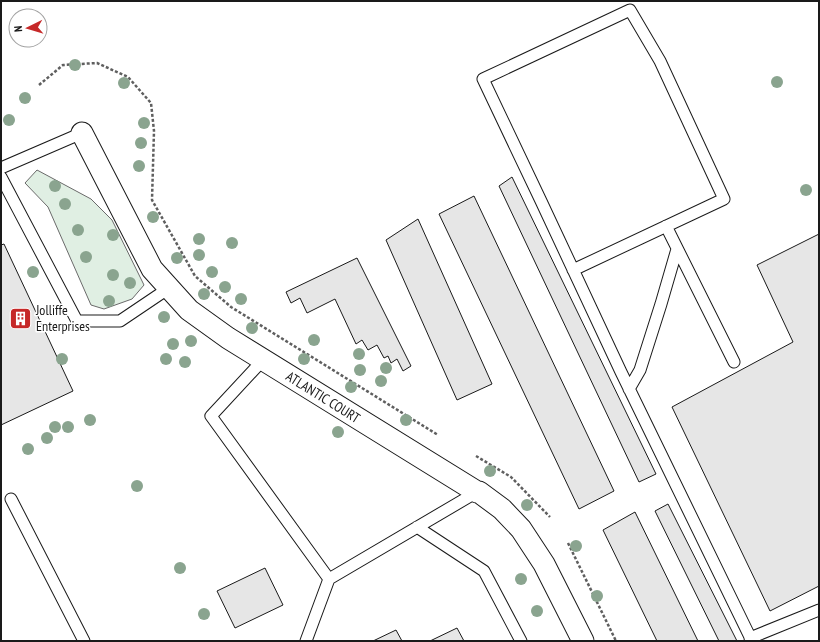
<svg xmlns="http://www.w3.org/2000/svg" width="820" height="642" font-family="'PT Sans Narrow',sans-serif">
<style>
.green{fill:#e0efe3;stroke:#6a6a6a}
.building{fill:#e6e6e6;stroke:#1a1a1a}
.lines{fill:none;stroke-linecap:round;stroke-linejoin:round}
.lane-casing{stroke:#1a1a1a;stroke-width:13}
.street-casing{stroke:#1a1a1a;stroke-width:23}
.path{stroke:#5f5f5f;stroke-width:2.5;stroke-dasharray:3 2;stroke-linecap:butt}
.lane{stroke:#fff;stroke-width:11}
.street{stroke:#fff;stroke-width:21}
.tree{fill:#8aa48f}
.labels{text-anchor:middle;stroke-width:3;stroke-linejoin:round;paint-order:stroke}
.poi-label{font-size:14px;fill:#1a1a1a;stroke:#fff;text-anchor:start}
.street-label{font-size:14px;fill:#1a1a1a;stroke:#fff}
</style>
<rect width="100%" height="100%" fill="#fff"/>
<!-- green -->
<path class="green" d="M 37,170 L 91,199 L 112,220 L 144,285 L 132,299 L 104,309 L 91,305 L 48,207 L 25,183 Z"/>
<!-- building -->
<path class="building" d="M 512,177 L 656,474 L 639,482 L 499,186 Z
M 474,196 L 614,491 L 579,509 L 439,214 Z
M 418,219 L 492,384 L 457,400 L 386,240 Z
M 819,234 L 819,586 L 770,611 L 672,407 L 793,342 L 757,265 Z
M 4,244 L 73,391 L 1,425 L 1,245 Z
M 357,258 L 411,366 L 403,371 L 397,359 L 391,363 L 388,356 L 384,358 L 377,345 L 368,350 L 362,340 L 356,344 L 335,299 L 307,313 L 300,298 L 291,303 L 286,292 Z
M 668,504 L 737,641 L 719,641 L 655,511 Z
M 635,512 L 698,641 L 657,641 L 603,530 Z
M 265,568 L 283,605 L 235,628 L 217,591 Z
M 457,628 L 464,641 L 430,641 Z
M 396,630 L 402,641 L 373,641 Z"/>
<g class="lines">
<defs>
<path id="lane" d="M 1,168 L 82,133
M 1,177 L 77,321 L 120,321 L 169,288
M 666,226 L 734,362
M 573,270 L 724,199 L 660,61 L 630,10 L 483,79 L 541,201 L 621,372 L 752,641
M 263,360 L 211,416 L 329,579
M 629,389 L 640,370 L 661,304 L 677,249
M 11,499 L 84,641
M 417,527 L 484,571 L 521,641
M 750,638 L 819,610
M 306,641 L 329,579 L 477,492"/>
<path id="street" d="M 82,133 L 152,269 L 189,310 L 228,338 L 477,492 L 479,492 L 502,509 L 521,529 L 544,564 L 583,641"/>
</defs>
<!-- lane casing -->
<use href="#lane" class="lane-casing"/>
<!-- street casing -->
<use href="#street" class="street-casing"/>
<!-- path -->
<path class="path" d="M 39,85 L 63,65 L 97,63 L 128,77 L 151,103 L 154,131 L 152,200 L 195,276 L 231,307 L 438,435
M 476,456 L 511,477 L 550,517
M 568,543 L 616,641"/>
<!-- lane -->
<use href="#lane" class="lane"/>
<!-- street -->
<use href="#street" class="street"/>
</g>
<!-- trees -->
<g class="tree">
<circle cx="75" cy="65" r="6"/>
<circle cx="777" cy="82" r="6"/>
<circle cx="124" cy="83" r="6"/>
<circle cx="25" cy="98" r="6"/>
<circle cx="9" cy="120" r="6"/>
<circle cx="144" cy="123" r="6"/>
<circle cx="141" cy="143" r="6"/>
<circle cx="139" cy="166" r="6"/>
<circle cx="55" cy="186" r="6"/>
<circle cx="806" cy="190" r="6"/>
<circle cx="65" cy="204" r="6"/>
<circle cx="153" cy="217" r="6"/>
<circle cx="78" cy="230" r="6"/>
<circle cx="113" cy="235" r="6"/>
<circle cx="199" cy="239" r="6"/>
<circle cx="232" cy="243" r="6"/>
<circle cx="199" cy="255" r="6"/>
<circle cx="86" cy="257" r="6"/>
<circle cx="177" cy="258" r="6"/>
<circle cx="33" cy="272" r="6"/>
<circle cx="212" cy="272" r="6"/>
<circle cx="113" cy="275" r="6"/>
<circle cx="130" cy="283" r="6"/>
<circle cx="225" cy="287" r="6"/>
<circle cx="204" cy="294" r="6"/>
<circle cx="241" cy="299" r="6"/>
<circle cx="109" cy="301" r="6"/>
<circle cx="164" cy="317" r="6"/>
<circle cx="252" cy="328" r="6"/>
<circle cx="314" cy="340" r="6"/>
<circle cx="191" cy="341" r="6"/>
<circle cx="173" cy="344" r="6"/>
<circle cx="359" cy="354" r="6"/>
<circle cx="62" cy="359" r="6"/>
<circle cx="166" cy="359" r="6"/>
<circle cx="304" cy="359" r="6"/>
<circle cx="185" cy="362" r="6"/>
<circle cx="386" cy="368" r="6"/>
<circle cx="360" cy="370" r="6"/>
<circle cx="381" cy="381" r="6"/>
<circle cx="351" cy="387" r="6"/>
<circle cx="90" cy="420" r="6"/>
<circle cx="406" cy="420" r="6"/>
<circle cx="55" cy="427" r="6"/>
<circle cx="68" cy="427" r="6"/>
<circle cx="338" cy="432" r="6"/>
<circle cx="47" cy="438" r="6"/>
<circle cx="28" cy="449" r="6"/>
<circle cx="490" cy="471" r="6"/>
<circle cx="137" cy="486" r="6"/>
<circle cx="527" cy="505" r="6"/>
<circle cx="576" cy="546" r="6"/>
<circle cx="180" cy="568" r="6"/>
<circle cx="521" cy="579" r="6"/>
<circle cx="597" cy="596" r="6"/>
<circle cx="537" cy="611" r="6"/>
<circle cx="204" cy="614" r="6"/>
</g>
<!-- icons -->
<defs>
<symbol id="building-square" viewBox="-11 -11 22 22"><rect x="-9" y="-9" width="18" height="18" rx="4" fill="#c62828" stroke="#fff"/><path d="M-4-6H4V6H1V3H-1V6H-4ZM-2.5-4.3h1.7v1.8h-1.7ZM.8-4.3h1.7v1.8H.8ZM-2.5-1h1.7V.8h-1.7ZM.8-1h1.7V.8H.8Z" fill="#fff"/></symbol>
</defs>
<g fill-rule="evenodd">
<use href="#building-square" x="8" y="306" width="25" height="25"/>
</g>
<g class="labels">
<!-- poi labels -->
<g class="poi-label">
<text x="36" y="315">Jolliffe<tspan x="36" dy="16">Enterprises</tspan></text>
</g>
<!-- street labels -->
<g class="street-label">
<text transform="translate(323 397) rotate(32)" y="5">ATLANTIC COURT</text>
</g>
</g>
<!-- border -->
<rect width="820" height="642" fill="none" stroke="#1a1a1a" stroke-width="4"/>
<!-- north arrow -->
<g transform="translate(28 28) rotate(265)"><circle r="19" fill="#ffffff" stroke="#a3a3a3"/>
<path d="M0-3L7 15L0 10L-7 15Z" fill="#c62828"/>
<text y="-6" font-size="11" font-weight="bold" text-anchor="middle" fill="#1a1a1a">N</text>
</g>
</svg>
